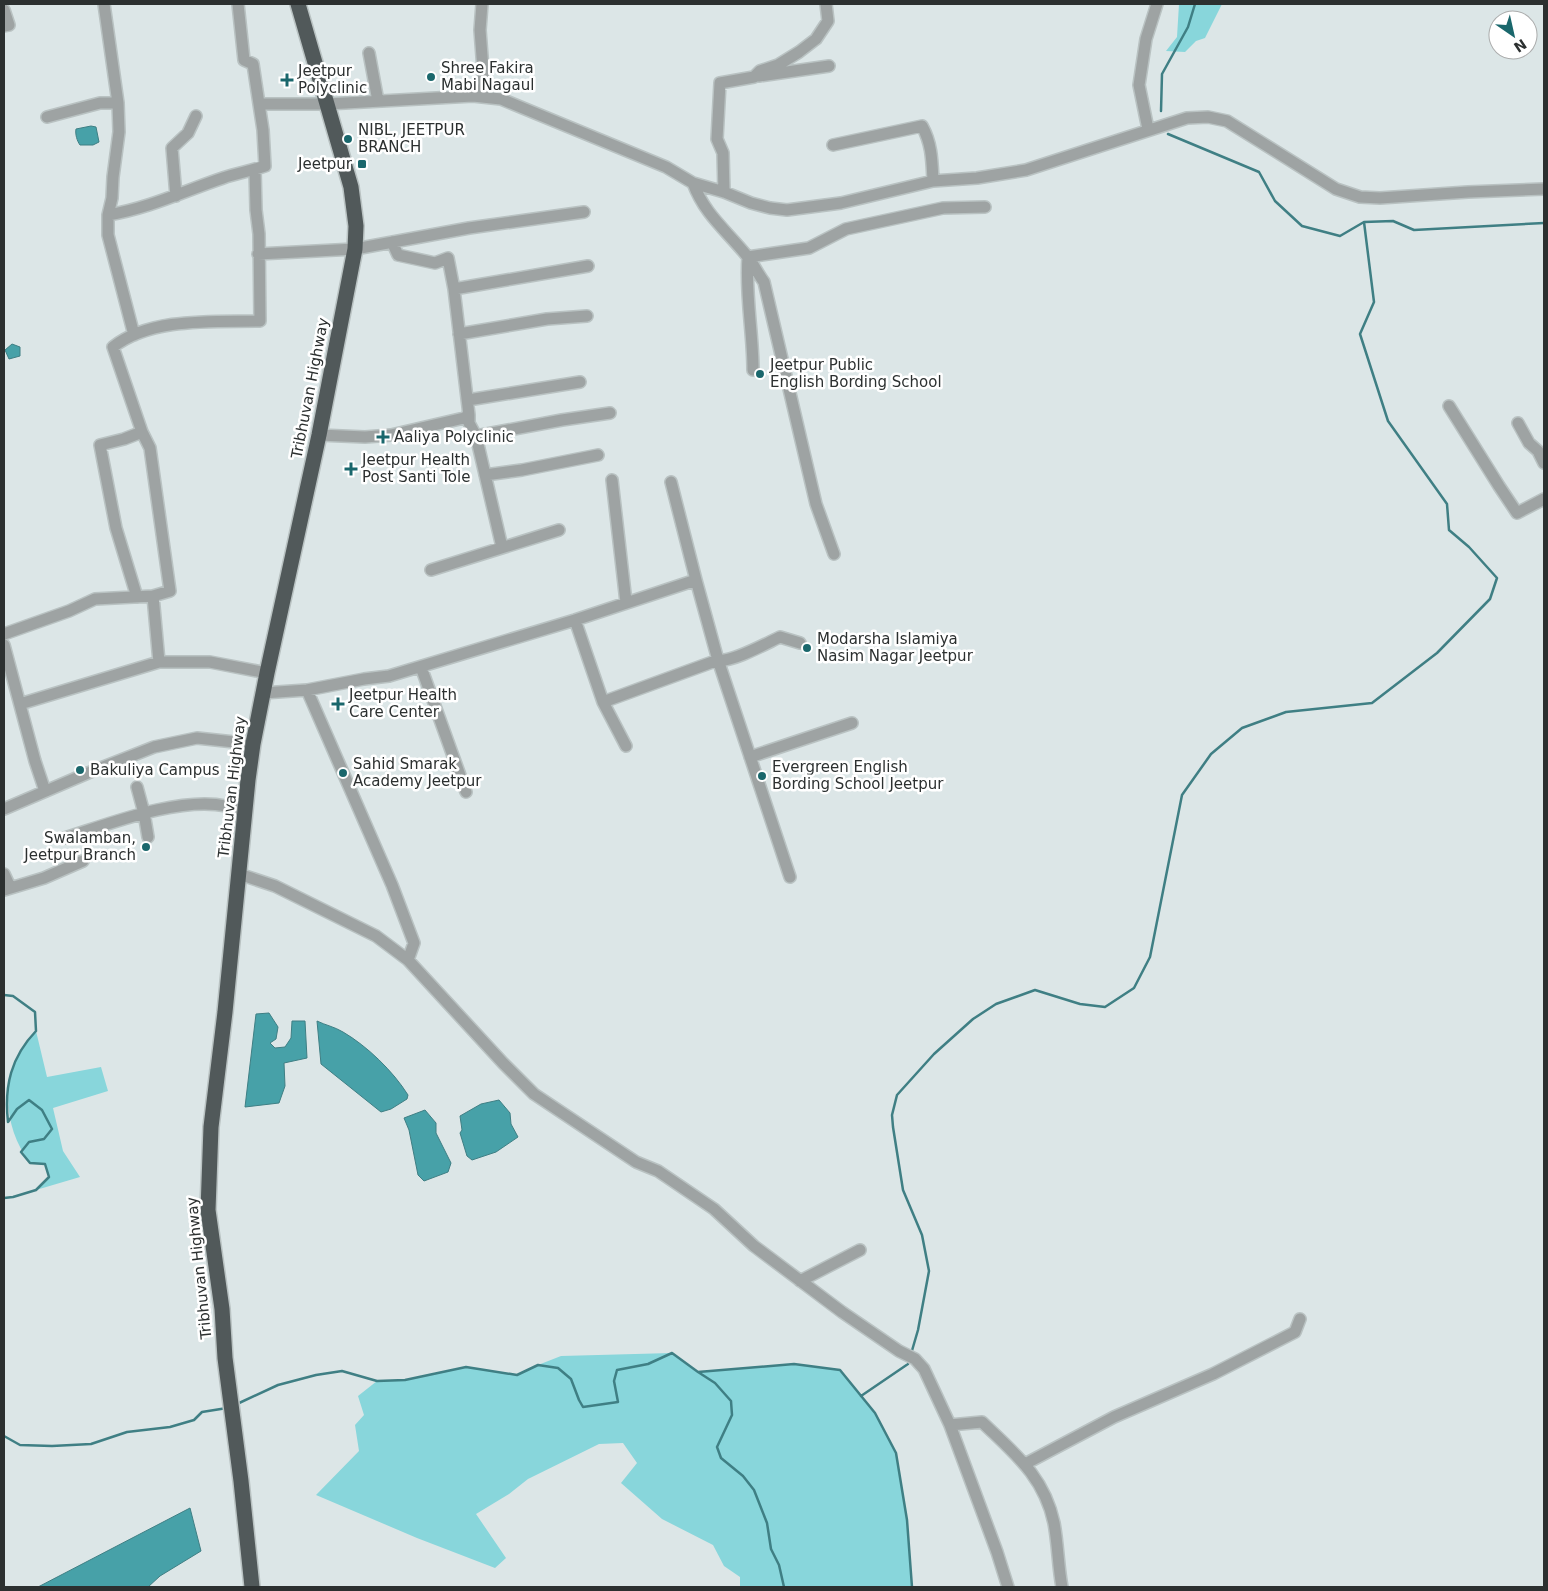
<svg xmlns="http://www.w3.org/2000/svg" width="1548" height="1591" font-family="'DejaVu Sans',sans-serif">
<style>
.green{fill:#88d6db}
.water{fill:#47a1a8;stroke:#3f7f84}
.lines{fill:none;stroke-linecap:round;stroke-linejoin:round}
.stream{stroke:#3f7f84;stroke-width:2.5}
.minor-casing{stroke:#b9c2c2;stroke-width:14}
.highway-casing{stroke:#b9c2c2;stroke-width:18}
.minor{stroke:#9ea3a3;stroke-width:11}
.highway{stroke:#51595a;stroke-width:15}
.poi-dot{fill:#1a676c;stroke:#fff;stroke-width:2}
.labels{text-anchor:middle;stroke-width:5;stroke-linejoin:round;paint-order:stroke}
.poi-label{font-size:15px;fill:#2c3030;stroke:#fff;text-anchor:start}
.street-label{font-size:15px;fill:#2c3030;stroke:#fff}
</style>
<rect width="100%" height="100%" fill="#dce6e7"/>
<!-- green -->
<path class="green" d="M 1179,4 L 1222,4 L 1205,38 L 1196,41 L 1185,52 L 1166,51 L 1177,37 Z
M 36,1031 L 47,1077 L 101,1067 L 108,1091 L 53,1108 L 63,1151 L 80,1177 L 36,1190 L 49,1177 L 45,1164 L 30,1163 C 0,1123 0,1068 36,1031 Z
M 672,1353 L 698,1372 L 794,1364 L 840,1370 L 875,1413 L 896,1453 L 907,1520 L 912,1587 L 740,1587 L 740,1577 L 724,1566 L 713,1545 L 662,1519 L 621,1483 L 637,1463 L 623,1443 L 599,1444 L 528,1479 L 509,1494 L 476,1514 L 506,1558 L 495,1568 L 417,1538 L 316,1495 L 359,1451 L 355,1425 L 364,1415 L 358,1396 L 377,1381 L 405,1380 L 466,1367 L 517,1375 L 538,1365 L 561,1356 Z"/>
<!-- water -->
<path class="water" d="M 91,126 L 96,127 L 99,142 L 93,145 L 80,145 C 77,141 75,134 76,129 Z
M 12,344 L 20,347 L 20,356 L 9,359 L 5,350 Z
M 269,1013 L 278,1027 L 276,1039 L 270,1043 L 275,1048 L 285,1047 L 291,1038 L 292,1021 L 305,1021 L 307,1058 L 284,1063 L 285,1086 L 279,1103 L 245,1107 L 256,1014 Z
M 317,1021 C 325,1025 335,1027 343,1032 C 367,1046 393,1071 408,1095 L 407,1099 L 391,1109 L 381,1112 L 321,1064 Z
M 499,1100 L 510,1113 L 511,1124 L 518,1137 L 496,1152 L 472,1160 L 467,1156 L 460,1133 L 462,1130 L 460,1116 L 481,1104 Z
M 425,1110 L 436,1123 L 436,1133 L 451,1163 L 448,1172 L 424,1181 L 418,1175 L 409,1130 L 404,1118 Z
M 190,1508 L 201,1551 L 160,1576 L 148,1587 L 38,1587 Z"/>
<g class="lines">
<!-- stream -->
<path class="stream" d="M 1161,111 L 1162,74 L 1188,27 L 1195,4
M 1364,222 L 1393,221 L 1414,230 L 1544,223
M 4,995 L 13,996 L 35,1012 L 36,1031 C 11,1057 4,1086 8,1122 L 17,1109 L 29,1100 L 42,1110 L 52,1129 L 44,1139 L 29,1142 L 21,1152 L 30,1163 L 45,1164 L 49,1177 L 36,1190 L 13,1197 L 4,1198
M 911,1354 L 918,1330 L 929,1271 L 922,1235 L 903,1190 L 893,1127 L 892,1115 L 897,1095 L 934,1054 L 973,1019 L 996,1004 L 1035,990 L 1080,1004 L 1105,1007 L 1134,988 L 1150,957 L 1182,795 L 1211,754 L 1242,728 L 1286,712 L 1372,703 L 1437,653 L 1490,599 L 1497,578 L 1469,547 L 1449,530 L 1447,504 L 1388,421 L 1360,334 L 1374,302 L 1364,222 L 1340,236 L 1302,226 L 1275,201 L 1259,172 L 1168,134
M 698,1372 L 794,1364 L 840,1370 L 875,1413 L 896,1453 L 907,1520 L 912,1587
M 861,1396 L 908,1364 L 909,1360
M 237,1404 L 278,1385 L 316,1375 L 342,1371 L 377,1381 L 405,1380 L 466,1367 L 517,1375 L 538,1365 L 558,1368 L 571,1379 L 579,1400 L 583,1407 L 618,1402 L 614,1381 L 617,1370 L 648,1364 L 672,1353 L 698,1372 L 715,1383 L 731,1401 L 732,1415 L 717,1447 L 721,1458 L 743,1476 L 754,1490 L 767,1523 L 771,1549 L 779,1565 L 784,1587
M 4,1436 L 20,1445 L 52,1446 L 91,1444 L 127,1432 L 170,1427 L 194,1420 L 202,1412 L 227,1408"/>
<defs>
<path id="minor" d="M 104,4 L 118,103 L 119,132 L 113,177 L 112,198 L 108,215 L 108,235 L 134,335
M 238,4 L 244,60 L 253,64 L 259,104 L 327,104 L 473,96 L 501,99 L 666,167 L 693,183 L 724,192 L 751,203 L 770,208 L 787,210 L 841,203 L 933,181 L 977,178 L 1026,170 L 1187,118 L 1208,117 L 1227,121 L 1336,189 L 1360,197 L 1380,198 L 1468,192 L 1544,189
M 4,10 L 9,25 L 4,26
M 369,53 L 378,101
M 759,76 L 829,66
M 482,97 L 484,83 L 480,30 L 482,4
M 47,117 L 100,103 L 118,103
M 1148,129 L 1139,85 L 1146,39 L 1157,4
M 833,145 L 922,126 C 932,144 932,161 933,181
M 693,183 C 705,215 726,230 747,256 C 753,263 758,274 764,282 L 816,504 L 834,554
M 724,192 L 723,153 L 717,139 L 720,83 L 754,77 L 760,71 L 778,65 L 799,52 L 816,39 L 828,21 L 826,4
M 176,196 L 172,148 L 188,133 L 196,116
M 108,215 C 150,208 184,191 223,178 C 237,173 251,171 265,166 L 263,130 L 259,104
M 258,254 L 355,249 L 469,228 L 584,212
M 454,289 L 588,266
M 459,334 L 547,319 L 587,316
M 753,370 C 753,332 745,295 748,257 L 809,248 L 846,229 L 943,208 L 985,207
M 468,400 L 580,382
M 1449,406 L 1499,486 L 1517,513 L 1544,499
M 469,415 L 469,423 L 476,436 L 502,547
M 1518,423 L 1529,443 L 1538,451 L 1544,463
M 319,435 L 365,437 L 391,435 L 464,418 L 469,415 L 454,289 L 448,258 L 435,263 L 398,255 L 392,242
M 476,436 L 562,420 L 610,413
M 485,475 L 522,470 L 598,455
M 612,480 L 626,602
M 671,482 L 696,580 L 718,660 L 790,877
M 431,570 L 559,530
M 153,596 L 159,662
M 137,597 L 116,528 L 100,445 L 124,439 L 142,432 L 113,347 C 151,317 214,322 260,321 L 259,234 L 256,210 L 255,170
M 575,620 L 603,702 L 626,746
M 4,634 L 69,611 L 95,599 L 153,596 L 170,591 L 150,448 L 142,432
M 4,645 L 35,761 L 45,791
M 421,667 L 466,792
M 307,690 L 392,885 L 414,943 L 408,960
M 263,693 L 307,690 L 364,679 L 389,676 L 575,620 L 696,580
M 603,702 L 718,660 C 731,663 767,643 780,637 L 800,643
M 20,704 L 159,662 L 210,662 L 267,673
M 750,757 L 852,723
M 137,787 L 144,813 L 148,837
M 4,809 L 88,773 L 154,747 L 197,738 L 253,744
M 65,838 C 109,824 180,796 226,806 C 232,808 238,810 244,812
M 4,874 L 10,887
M 239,874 L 275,886 L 376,936 L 408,960 L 503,1063 L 534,1094 L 636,1162 L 658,1171 L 714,1209 L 754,1246 L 842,1312 L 899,1351 L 915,1359 L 924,1369 L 950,1425 L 982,1422 C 1014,1453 1044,1476 1054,1523 C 1058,1544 1058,1566 1062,1587
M 4,890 L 44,878 L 83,861
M 800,1281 L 860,1250
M 950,1425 L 997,1552 L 1008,1587
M 1025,1464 L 1114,1417 L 1213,1374 L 1295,1332 L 1300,1319"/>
<path id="highway" d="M 252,1587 L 241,1481 L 225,1358 L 222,1309 L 208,1210 L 211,1127 L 225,1012 L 248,780 L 253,744 L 267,673 L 319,435 L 355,249 L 356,226 L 351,187 L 298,4"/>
</defs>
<!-- minor casing -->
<use href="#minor" class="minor-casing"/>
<!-- highway casing -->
<use href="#highway" class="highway-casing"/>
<!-- minor -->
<use href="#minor" class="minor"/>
<!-- highway -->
<use href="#highway" class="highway"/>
</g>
<!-- markers -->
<g class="poi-dot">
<circle cx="431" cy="77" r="5"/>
<path d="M284.5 72.5h5v5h5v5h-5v5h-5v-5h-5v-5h5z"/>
<circle cx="348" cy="139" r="5"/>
<rect x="357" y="159" width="10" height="10" rx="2.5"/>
<circle cx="760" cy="374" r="5"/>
<path d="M380.5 429.5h5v5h5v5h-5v5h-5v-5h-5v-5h5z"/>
<path d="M348.5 461.5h5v5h5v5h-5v5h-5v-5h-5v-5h5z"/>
<circle cx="807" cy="648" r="5"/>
<path d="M335.5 696.5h5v5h5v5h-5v5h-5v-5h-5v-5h5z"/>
<circle cx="80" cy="770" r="5"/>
<circle cx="343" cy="773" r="5"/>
<circle cx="762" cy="776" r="5"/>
<circle cx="146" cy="847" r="5"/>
</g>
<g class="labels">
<!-- poi labels -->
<g class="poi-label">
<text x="441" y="73">Shree Fakira<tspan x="441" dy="17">Mabi Nagaul</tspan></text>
<text x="298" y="76">Jeetpur<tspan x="298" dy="17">Polyclinic</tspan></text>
<text x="358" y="135">NIBL, JEETPUR<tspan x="358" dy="17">BRANCH</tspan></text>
<text x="352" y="169" text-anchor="end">Jeetpur</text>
<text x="770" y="370">Jeetpur Public<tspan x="770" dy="17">English Bording School</tspan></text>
<text x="394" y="442">Aaliya Polyclinic</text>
<text x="362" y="465">Jeetpur Health<tspan x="362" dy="17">Post Santi Tole</tspan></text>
<text x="817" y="644">Modarsha Islamiya<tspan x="817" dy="17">Nasim Nagar Jeetpur</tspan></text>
<text x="349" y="700">Jeetpur Health<tspan x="349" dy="17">Care Center</tspan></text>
<text x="353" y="769">Sahid Smarak<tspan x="353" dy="17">Academy Jeetpur</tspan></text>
<text x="772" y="772">Evergreen English<tspan x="772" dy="17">Bording School Jeetpur</tspan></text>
<text x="90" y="775">Bakuliya Campus</text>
<text x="136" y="843" text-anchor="end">Swalamban,<tspan x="136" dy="17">Jeetpur Branch</tspan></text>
</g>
<!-- street labels -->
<g class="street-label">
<text transform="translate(310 388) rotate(-79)" y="5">Tribhuvan Highway</text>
<text transform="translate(232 787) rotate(-83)" y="5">Tribhuvan Highway</text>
<text transform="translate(199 1268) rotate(-96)" y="5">Tribhuvan Highway</text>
</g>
</g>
<!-- border -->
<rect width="1548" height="1591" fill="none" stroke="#2c3030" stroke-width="10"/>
<!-- north arrow -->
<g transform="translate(1513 35) rotate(146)"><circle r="24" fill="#ffffff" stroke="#abacac"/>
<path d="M0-4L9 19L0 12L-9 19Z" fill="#1a676c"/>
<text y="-8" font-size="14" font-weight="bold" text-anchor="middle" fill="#2c3030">N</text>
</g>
</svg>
